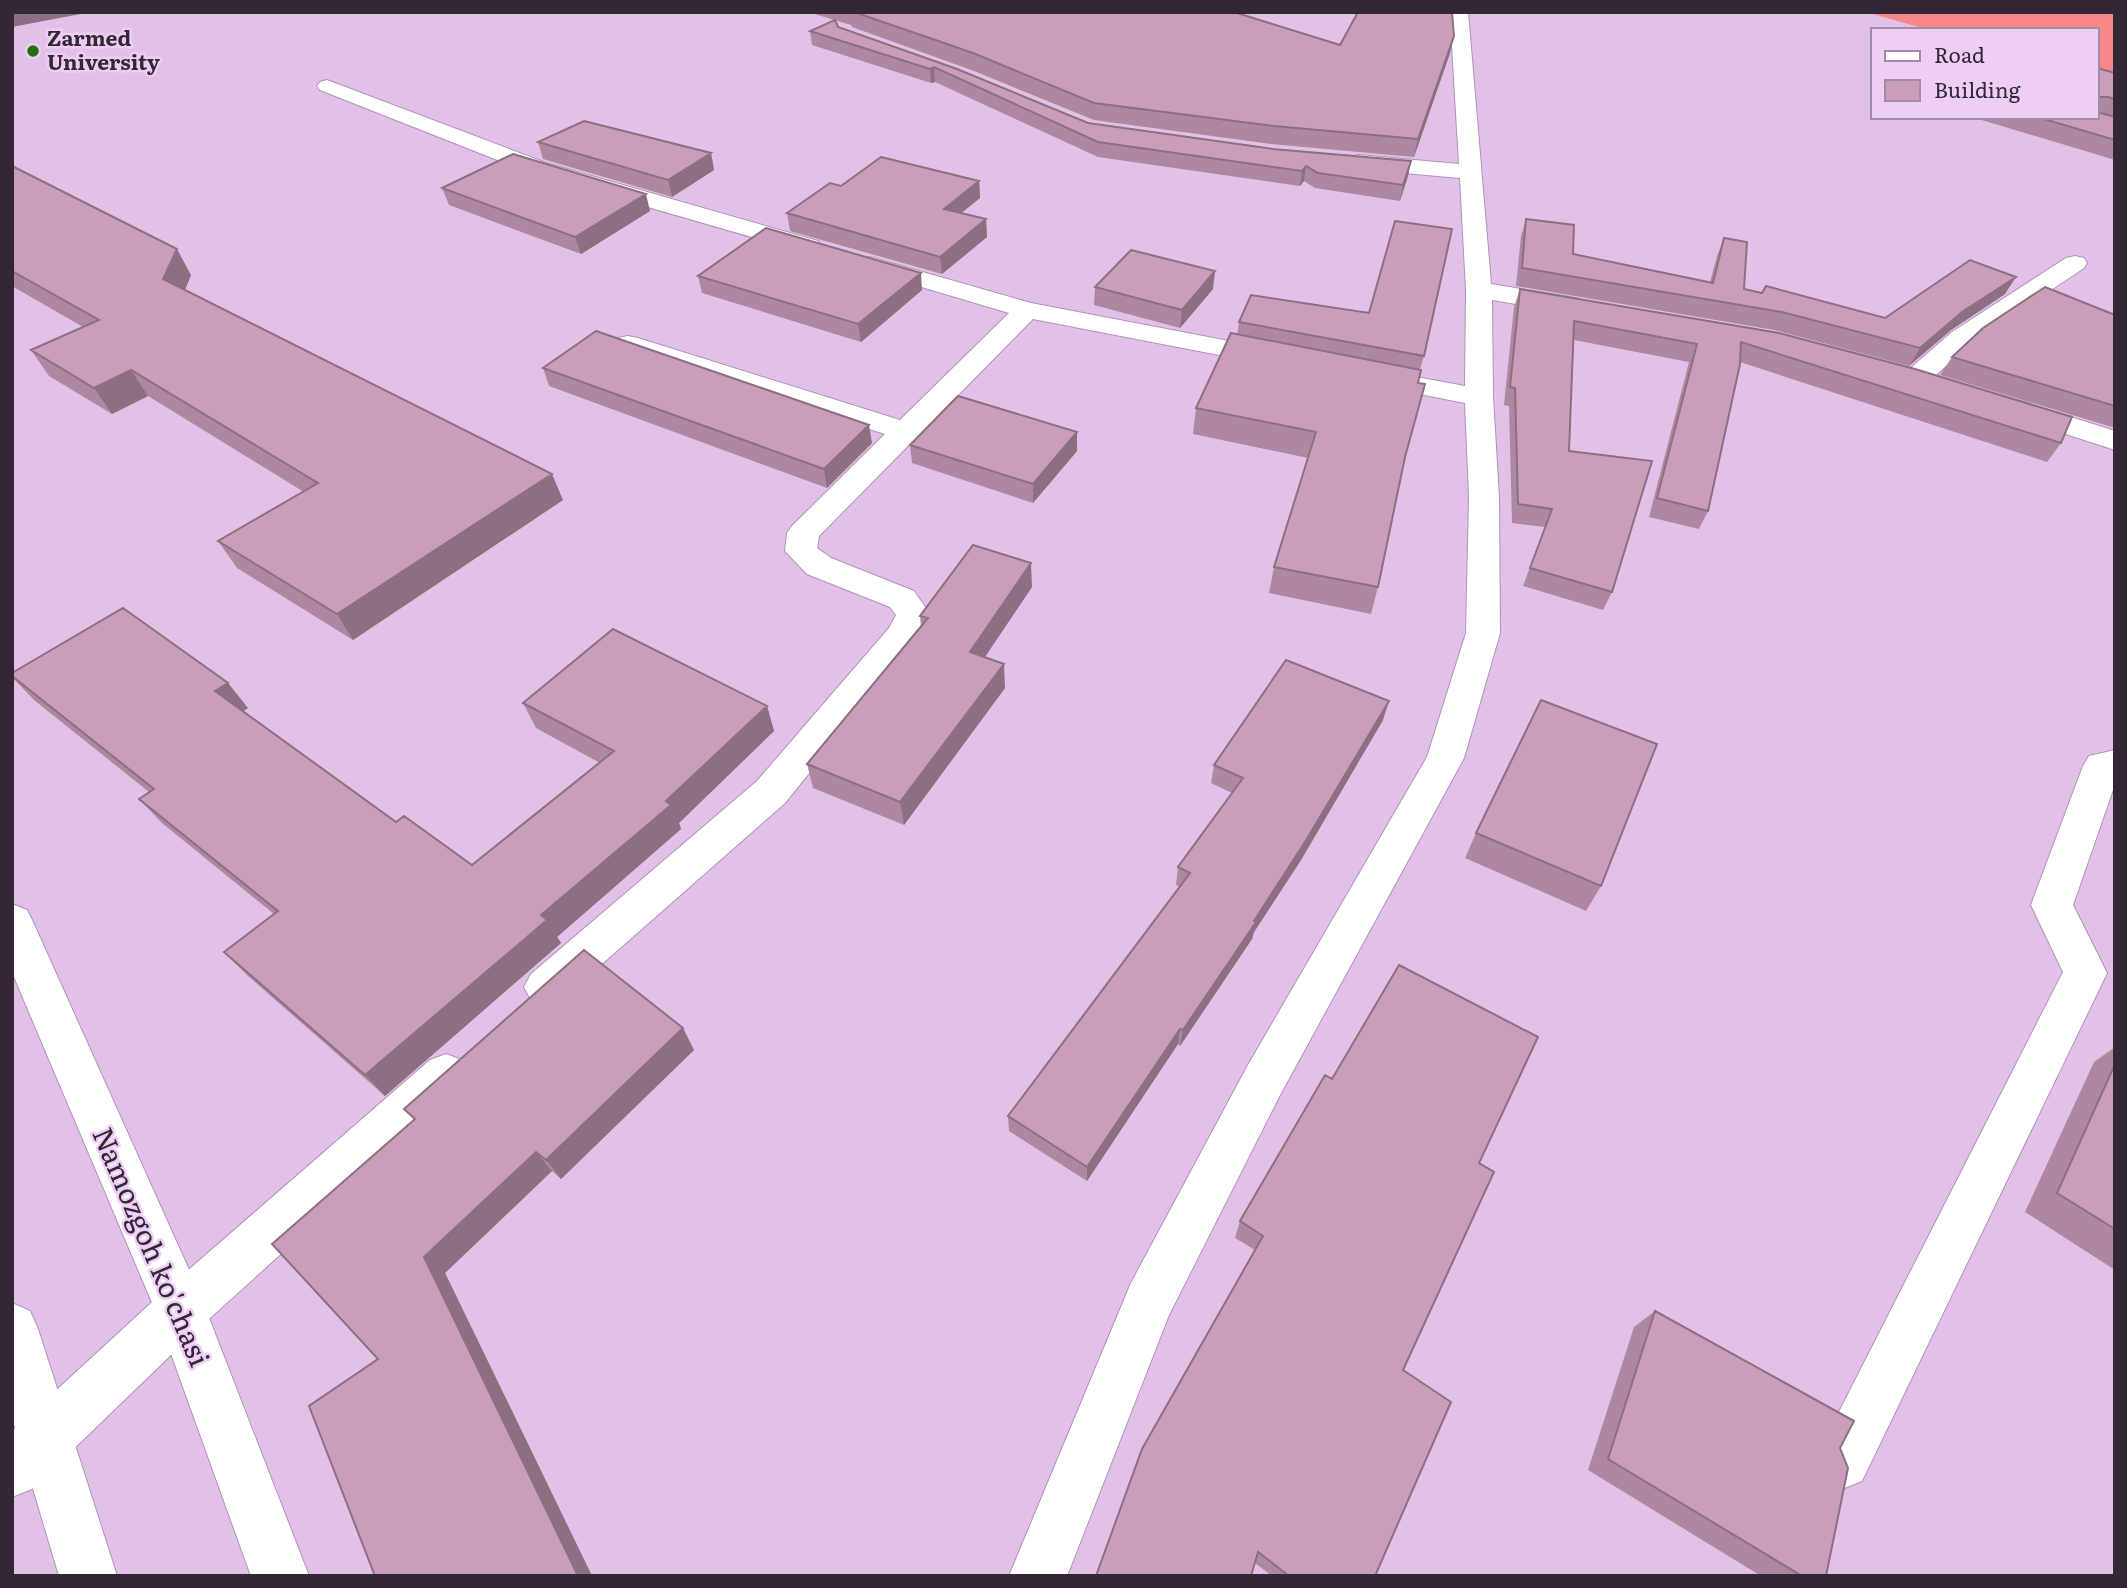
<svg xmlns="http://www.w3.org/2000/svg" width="2127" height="1588" font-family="Literata,serif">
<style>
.green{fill:#f88788}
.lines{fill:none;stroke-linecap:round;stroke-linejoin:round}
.minor-casing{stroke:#b092b7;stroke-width:2}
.secondary-casing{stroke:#b092b7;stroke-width:2}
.minor{fill:#fff;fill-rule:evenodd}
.secondary{fill:#fff;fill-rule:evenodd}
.wall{fill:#ae88a0}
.shaded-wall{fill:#8d6f82}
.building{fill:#ca9eba;stroke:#8d6f82;stroke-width:2}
.poi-dot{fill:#256f10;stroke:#efcef6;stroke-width:2.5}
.labels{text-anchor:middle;stroke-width:5;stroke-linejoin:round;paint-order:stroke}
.far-poi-label{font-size:21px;font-weight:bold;fill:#332736;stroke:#efcef6;text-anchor:start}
.near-street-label{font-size:28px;fill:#332736;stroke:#efcef6}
</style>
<rect width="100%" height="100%" fill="#e2c1e9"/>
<!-- green -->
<path class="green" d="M 1866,12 L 2115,12 L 2115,79 L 2097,74 L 2097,30 L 1929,30 Z"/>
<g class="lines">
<defs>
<path id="minor" d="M 1450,12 L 1468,12 L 1491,284 L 1570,297 L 1579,299 L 1583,305 L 1579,311 L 1570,313 L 1492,300 L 1493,397 L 1499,497 L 1500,633 L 1464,758 L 1280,1095 L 1169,1315 L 1067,1576 L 1009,1576 L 1131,1283 L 1248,1065 L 1427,757 L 1466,633 L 1469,497 L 1465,403 L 1373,385 L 1363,383 L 1359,377 L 1363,371 L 1373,369 L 1465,386 L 1466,290 L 1460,178 L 1359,169 L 1351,167 L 1348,162 L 1351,157 L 1359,155 L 1459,164 Z
M 327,80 L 546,163 L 818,241 L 821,246 L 818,251 L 809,253 L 800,251 L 530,173 L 320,90 L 317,86 L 320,82 Z
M 2075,256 L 2084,258 L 2087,263 L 2084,268 L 1970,344 L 1925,385 L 1915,387 L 1905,385 L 1901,379 L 1905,373 L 1952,332 L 2066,258 Z
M 870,257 L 1031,303 L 1276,350 L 1286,352 L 1290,358 L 1286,364 L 1276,366 L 1033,319 L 819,536 L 817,548 L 831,558 L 914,591 L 930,614 L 915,642 L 785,803 L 561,1000 L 546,1006 L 531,1000 L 524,987 L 531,974 L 757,781 L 889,628 L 896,615 L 890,607 L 807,574 L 785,551 L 787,533 L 792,526 L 885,434 L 618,350 L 615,344 L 618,338 L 628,336 L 638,338 L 900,420 L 1009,313 L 861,269 L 858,264 L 861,259 Z
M 2020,401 L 2115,431 L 2115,450 L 2010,416 L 2006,410 L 2010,404 Z
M 2115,750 L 2115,784 L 2073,905 L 2107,973 L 1862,1481 L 1842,1489 L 1822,1481 L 1814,1461 L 2063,972 L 2031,905 L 2083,766 L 2089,756 Z
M 446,1054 L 462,1060 L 469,1075 L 462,1090 L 199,1328 L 32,1489 L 12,1497 L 12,1431 L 163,1292 L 430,1060 Z"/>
<path id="secondary" d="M 12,904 L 27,910 L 33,922 L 199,1292 L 309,1576 L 251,1576 L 156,1312 L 12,972 Z
M 12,1303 L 30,1311 L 38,1329 L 117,1576 L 59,1576 L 12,1418 Z"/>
</defs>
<!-- minor casing -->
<use href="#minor" class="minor-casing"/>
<!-- secondary casing -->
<use href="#secondary" class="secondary-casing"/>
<!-- minor -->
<use href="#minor" class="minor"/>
<!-- secondary -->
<use href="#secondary" class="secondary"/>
</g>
<!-- wall -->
<path class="wall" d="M 808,12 L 1234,12 L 1340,45 L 1450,53 L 1414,157 L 1271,144 L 1094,120 L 974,71 L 852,27 L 851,25 Z
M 838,27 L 1088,123 L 1273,149 L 1411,161 L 1408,176 L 1400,201 L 1315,188 L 1304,181 L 1300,186 L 1098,157 L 935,82 L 931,83 L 812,45 L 810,31 Z
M 2097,68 L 2115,73 L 2115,160 L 1975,118 L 1976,117 L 2097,117 Z
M 538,142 L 711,153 L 714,170 L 672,197 L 543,159 Z
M 12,166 L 191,275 L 185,290 L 563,500 L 353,640 L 237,568 L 218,541 L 304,492 L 148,396 L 112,414 L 49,376 L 31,350 L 83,327 L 12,286 Z
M 979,181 L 980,198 L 961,213 L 986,219 L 987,237 L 942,274 L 790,231 L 787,213 L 841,186 Z
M 442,188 L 650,211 L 581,254 L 449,205 Z
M 1526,219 L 1573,254 L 1710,282 L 1717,256 L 1724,238 L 1744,289 L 1885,318 L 2005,294 L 1951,330 L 1909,366 L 1774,330 L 1516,286 L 1521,236 Z
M 698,276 L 922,290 L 861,342 L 702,293 Z
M 1095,287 L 1213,289 L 1180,328 L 1094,305 Z
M 1520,289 L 1779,333 L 2061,443 L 2047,462 L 1740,362 L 1708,511 L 1699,529 L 1649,517 L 1689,362 L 1574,340 L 1569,451 L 1612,592 L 1603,610 L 1523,586 L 1545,527 L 1512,523 L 1509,406 L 1504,405 L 1514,307 Z
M 2115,315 L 2115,428 L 1940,375 L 1952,357 Z
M 1239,322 L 1424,356 L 1420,369 L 1404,462 L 1378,587 L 1371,614 L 1269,593 L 1274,567 L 1308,458 L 1193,434 L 1196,408 L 1237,335 Z
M 543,368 L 872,443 L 827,488 L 549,386 Z
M 910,445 L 1077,451 L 1033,503 L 912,463 Z
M 1032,587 L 985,657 L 1005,688 L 904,825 L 813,788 L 807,764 L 921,627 L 920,616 Z
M 12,673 L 248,708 L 243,711 L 396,822 L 472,865 L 600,763 L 536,728 L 523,703 L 767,706 L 774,731 L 679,823 L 681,829 L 557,937 L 561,943 L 385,1096 L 247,975 L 224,952 L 274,914 L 162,823 L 139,799 L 149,792 L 34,700 L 12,677 Z
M 1383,720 L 1301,860 L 1254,932 L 1252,939 L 1180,1046 L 1178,1044 L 1087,1181 L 1009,1131 L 1008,1116 L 1180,887 L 1176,885 L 1178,867 L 1232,793 L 1211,783 L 1214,765 Z
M 1476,833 L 1601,886 L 1586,911 L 1465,858 Z
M 2115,1047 L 2115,1270 L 2025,1212 L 2094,1062 Z
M 694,1050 L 561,1179 L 552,1171 L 445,1273 L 592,1576 L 378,1359 L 415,1120 L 404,1109 Z
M 1479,1163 L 1403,1370 L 1375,1576 L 1272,1576 L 1255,1563 L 1255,1250 L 1235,1238 L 1240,1221 Z
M 1655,1311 L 1840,1448 L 1826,1576 L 1761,1576 L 1588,1470 L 1634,1327 Z"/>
<!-- shaded-wall -->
<path class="shaded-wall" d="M 12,12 L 91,12 L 12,27 Z
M 1454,36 L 1450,53 L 1414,157 L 1418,139 Z
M 934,67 L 935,82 L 931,83 L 930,69 Z
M 711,153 L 714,170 L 672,197 L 668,180 Z
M 1411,161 L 1408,176 L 1400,201 L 1403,185 Z
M 1306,166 L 1304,181 L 1300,186 L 1302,171 Z
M 979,181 L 980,198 L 945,226 L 944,209 Z
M 646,194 L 650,211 L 581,254 L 575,237 Z
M 986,219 L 987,237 L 942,274 L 940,257 Z
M 177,249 L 191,275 L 179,304 L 163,279 Z
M 1215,271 L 1213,289 L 1180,328 L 1182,310 Z
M 921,273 L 922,290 L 861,342 L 858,324 Z
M 2016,277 L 2005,294 L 1951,330 L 1909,366 L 1920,348 L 1962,312 Z
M 131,370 L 148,396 L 112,414 L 94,388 Z
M 869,425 L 872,443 L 827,488 L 824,469 Z
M 1077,432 L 1077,451 L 1033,503 L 1033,484 Z
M 552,474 L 563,500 L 353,640 L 337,614 Z
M 1031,563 L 1032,587 L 972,676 L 970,652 Z
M 1004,664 L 1005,688 L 904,825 L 900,802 Z
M 228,683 L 248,708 L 235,717 L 215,691 Z
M 1389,701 L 1383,720 L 1301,860 L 1254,932 L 1252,939 L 1180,1046 L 1183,1030 L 1254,921 Z
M 767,706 L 774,731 L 679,823 L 681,829 L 557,937 L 561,943 L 385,1096 L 365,1075 L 666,801 Z
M 683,1028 L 694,1050 L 561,1179 L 546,1160 Z
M 1180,1029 L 1178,1044 L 1087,1181 L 1087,1167 Z
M 536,1152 L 552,1171 L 445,1273 L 592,1576 L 578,1576 L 424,1257 Z"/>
<!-- building -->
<path class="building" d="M 854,12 L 1234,12 L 1340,45 L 1358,12 L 1452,12 L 1454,36 L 1418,139 L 1274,126 L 1094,103 L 973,53 Z
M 835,20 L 838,27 L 957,69 L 1088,123 L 1273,149 L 1411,161 L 1403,185 L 1318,173 L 1306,166 L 1302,171 L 1098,142 L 934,67 L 930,69 L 810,31 Z
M 2097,68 L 2115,73 L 2115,99 L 2108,97 L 2097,97 Z
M 2097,112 L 2115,117 L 2115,140 L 2037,117 L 2097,117 Z
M 584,121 L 711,153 L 668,180 L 538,142 Z
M 513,154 L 646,194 L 575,237 L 442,188 Z
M 881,157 L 979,181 L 944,209 L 986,219 L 940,257 L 787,213 L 830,183 L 841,186 Z
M 12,166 L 177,249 L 163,279 L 552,474 L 337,614 L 218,541 L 318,483 L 131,370 L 94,388 L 31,350 L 99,320 L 12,271 Z
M 1526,219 L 1574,225 L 1573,254 L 1713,283 L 1724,238 L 1747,242 L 1744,289 L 1762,293 L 1766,286 L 1885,318 L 1970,260 L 2016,277 L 1962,312 L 1920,348 L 1782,312 L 1522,268 Z
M 1395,221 L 1452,229 L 1424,356 L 1239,322 L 1251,295 L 1369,313 Z
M 766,228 L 921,273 L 858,324 L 698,276 Z
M 1131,250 L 1215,271 L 1182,310 L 1095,287 Z
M 2045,287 L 2115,315 L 2115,406 L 1952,357 L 1983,328 Z
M 1520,289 L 1779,333 L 1915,369 L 2072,417 L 2061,443 L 1741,342 L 1740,364 L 1708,511 L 1657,498 L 1697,344 L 1574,321 L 1569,451 L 1652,461 L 1612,592 L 1530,568 L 1552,509 L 1518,504 L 1515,388 L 1510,387 Z
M 596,331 L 869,425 L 824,469 L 543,368 Z
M 1231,333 L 1421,370 L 1418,383 L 1425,384 L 1405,457 L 1378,587 L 1274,567 L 1316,432 L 1196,408 Z
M 958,396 L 1077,432 L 1033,484 L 910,445 Z
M 973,545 L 1031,563 L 970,652 L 1004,664 L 900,802 L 807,764 L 928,618 L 920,616 Z
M 123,608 L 228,683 L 215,691 L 396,822 L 404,816 L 472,865 L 614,751 L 523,703 L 613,629 L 767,706 L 666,801 L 671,805 L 541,915 L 547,920 L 365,1075 L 224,952 L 278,911 L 139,799 L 154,789 L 12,676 L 12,673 Z
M 1286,660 L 1389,701 L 1305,842 L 1254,921 L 1256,922 L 1183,1030 L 1180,1029 L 1087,1167 L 1008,1116 L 1190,873 L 1178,867 L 1243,778 L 1214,765 Z
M 1541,700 L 1657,744 L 1601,886 L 1476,833 Z
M 584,950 L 683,1028 L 546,1160 L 536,1152 L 424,1257 L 578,1576 L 375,1576 L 309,1406 L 378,1359 L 272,1244 L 415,1119 L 404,1109 Z
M 1399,965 L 1538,1037 L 1479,1163 L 1494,1172 L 1403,1370 L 1451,1402 L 1375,1576 L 1289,1576 L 1258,1552 L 1251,1576 L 1096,1576 L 1142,1449 L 1263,1236 L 1240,1221 L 1325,1075 L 1332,1079 Z
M 2115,1064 L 2115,1229 L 2057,1193 Z
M 1655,1311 L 1854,1421 L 1840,1448 L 1848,1468 L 1826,1576 L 1802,1576 L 1608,1459 Z"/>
<!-- markers -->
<circle class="poi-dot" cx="33" cy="51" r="7"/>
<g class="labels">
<!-- far-poi labels -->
<g class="far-poi-label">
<text x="47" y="46">Zarmed<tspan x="47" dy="24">University</tspan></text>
</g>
<!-- near-street labels -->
<g class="near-street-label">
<text transform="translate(151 1247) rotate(67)" y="10">Namozgoh ko'chasi</text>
</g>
</g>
<!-- border -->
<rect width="2127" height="1588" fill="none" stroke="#332736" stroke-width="28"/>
<!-- legend -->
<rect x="1871" y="28" width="228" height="91" fill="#efcef6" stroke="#a48ba9" stroke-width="2"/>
<rect x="1885" y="51" width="35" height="10" fill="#ffffff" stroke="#a48ba9" stroke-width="2"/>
<text x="1934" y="63" font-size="21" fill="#332736">Road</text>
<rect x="1885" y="80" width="35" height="21" fill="#ca9eba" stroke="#a48ba9" stroke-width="2"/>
<text x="1934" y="98" font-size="21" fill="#332736">Building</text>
</svg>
